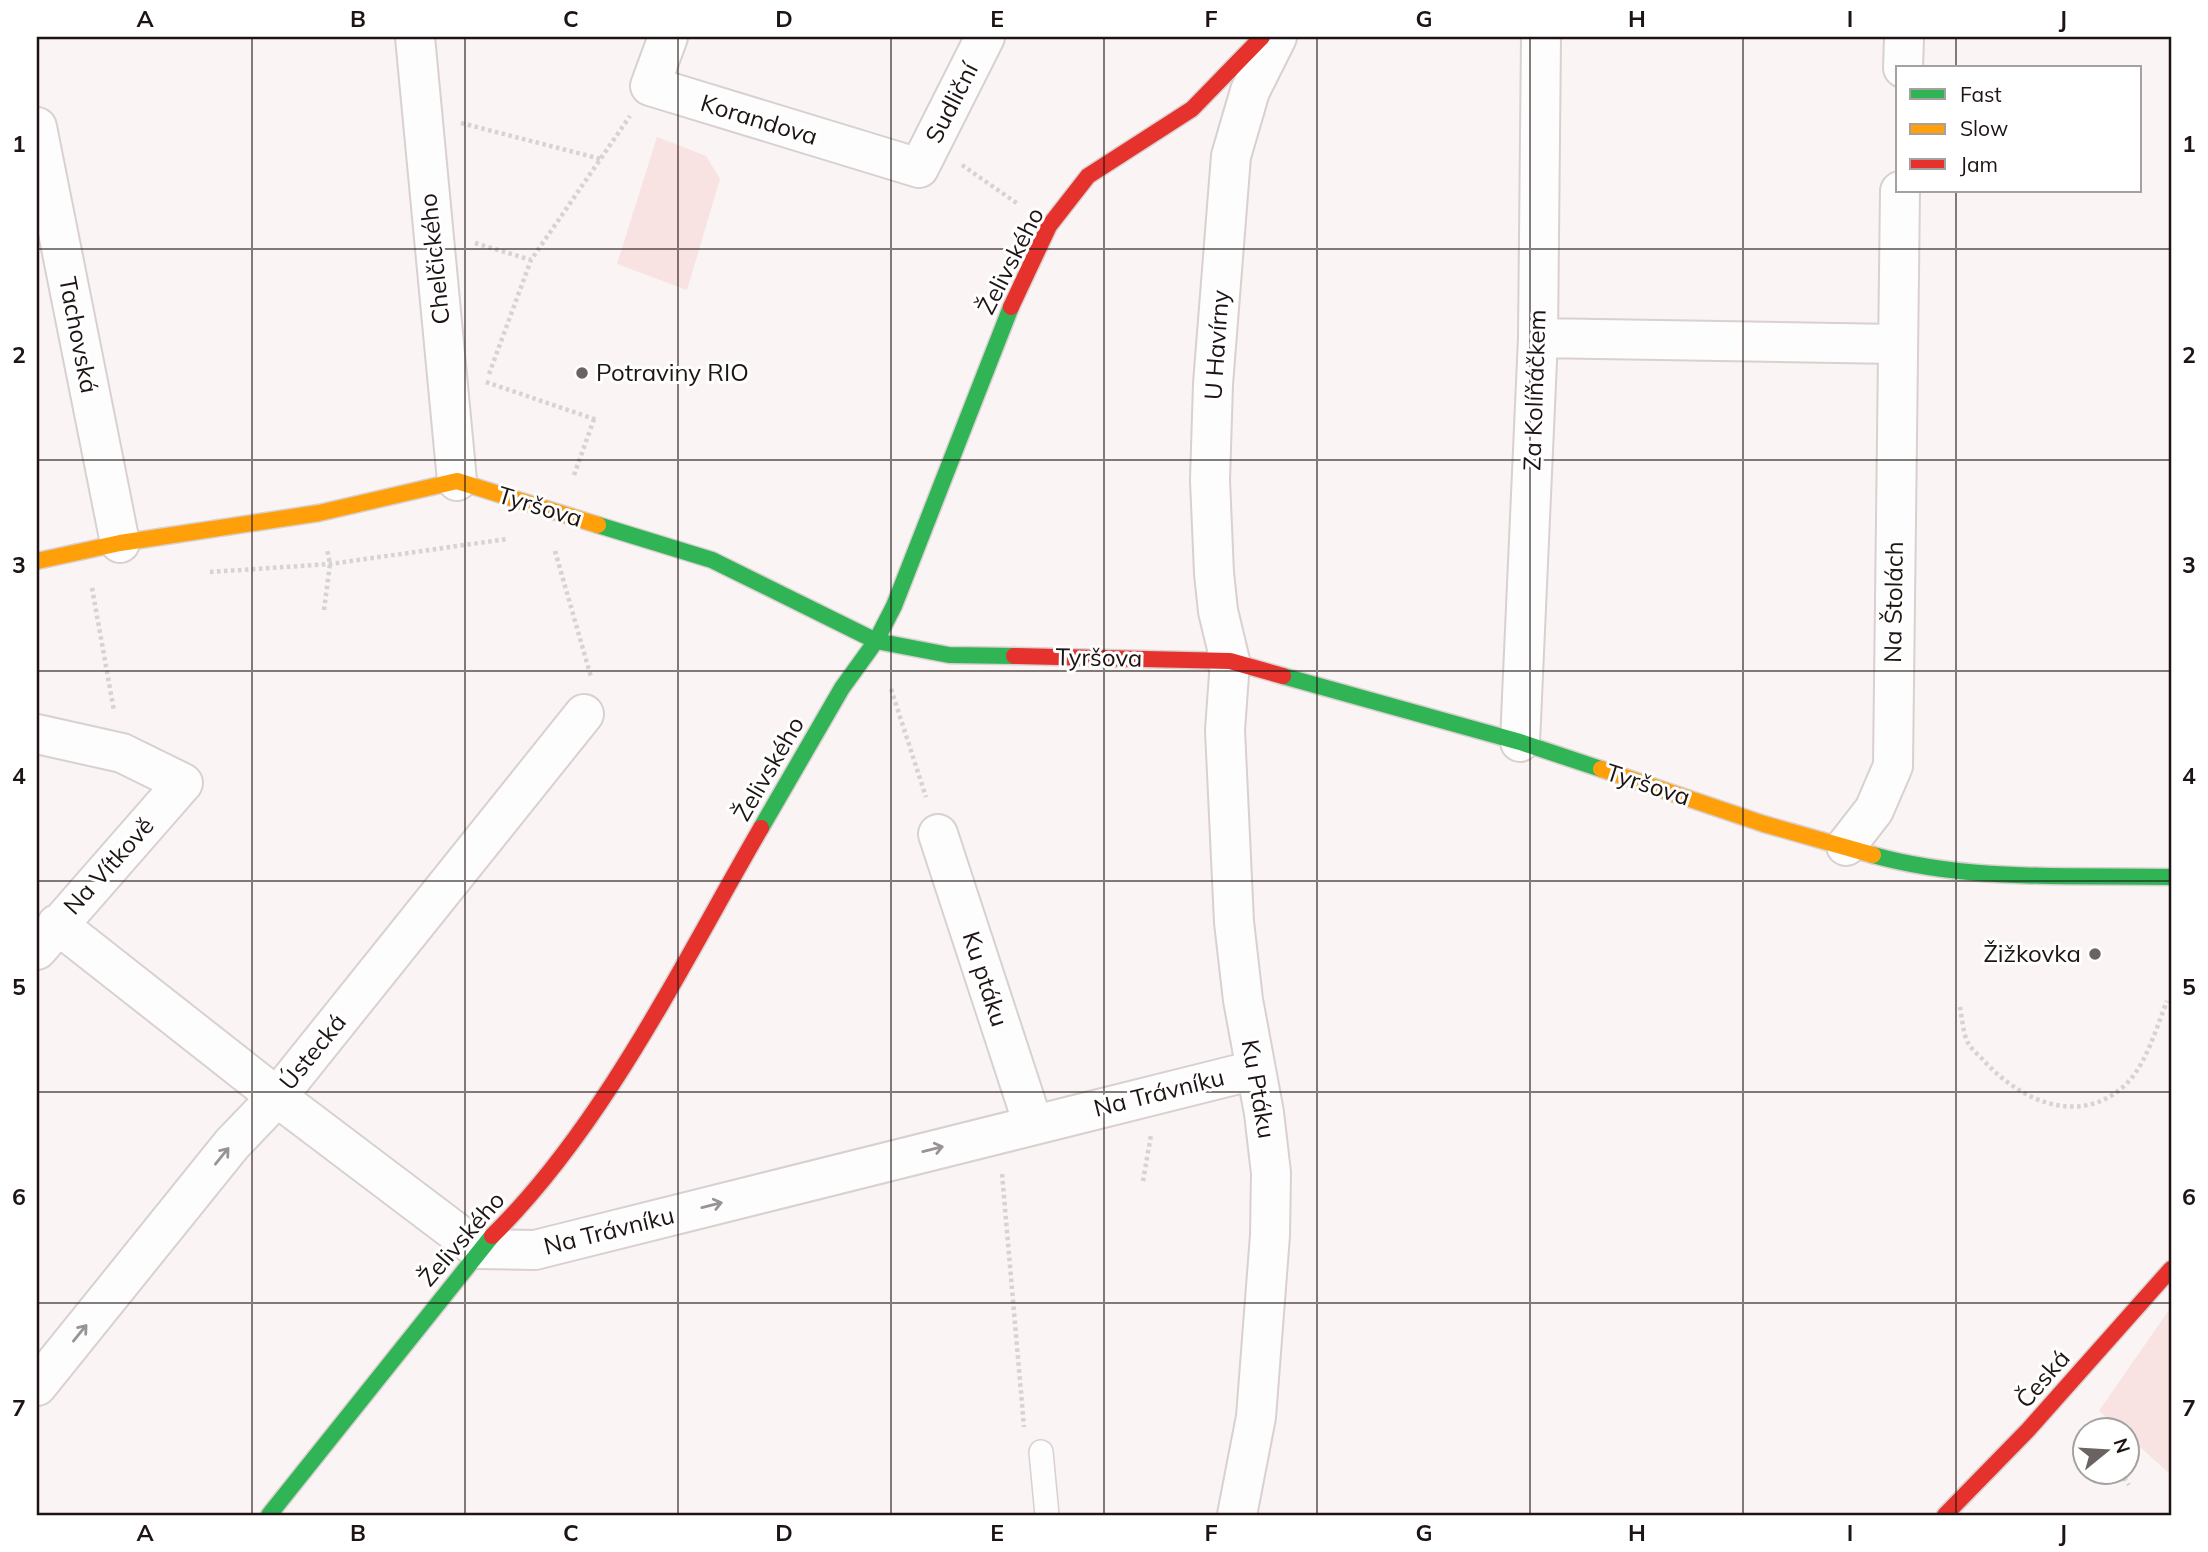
<svg xmlns="http://www.w3.org/2000/svg" width="2208" height="1552" font-family="Mulish,sans-serif">
<style>
.green{fill:#f8e2e2}
.lines{fill:none;stroke-linecap:round;stroke-linejoin:round}
.lane-casing{stroke:#d9d0d0;stroke-width:26}
.street-casing{stroke:#d9d0d0;stroke-width:42}
.fast-casing{stroke:#d9d0d0;stroke-width:19}
.slow-casing{stroke:#d9d0d0;stroke-width:19}
.jam-casing{stroke:#d9d0d0;stroke-width:19}
.path{stroke:#d5d3d3;stroke-width:4.5;stroke-dasharray:3.5 3.5;stroke-linecap:butt}
.lane{stroke:#fefdfd;stroke-width:23}
.street{stroke:#fefdfd;stroke-width:38}
.fast{stroke:#30b455;stroke-width:16}
.slow{stroke:#ff9f0a;stroke-width:16}
.jam{stroke:#e5322d;stroke-width:16}
.oneway{stroke:#999494}
.grid{fill:none;stroke:#1e1413;stroke-width:2;stroke-opacity:0.55}
.poi-dot{fill:#6b6262;stroke:#fff;stroke-width:2.5}
.labels{text-anchor:middle;stroke-width:6;stroke-linejoin:round;paint-order:stroke}
.street-label{font-size:24px;fill:#1e1413;stroke:#fff}
.poi-label{font-size:24px;fill:#1e1413;stroke:#fff;text-anchor:start}
.neatline{fill:none;stroke:#1e1413;stroke-width:2.5}
.grid-label{font-size:23px;text-anchor:middle;font-weight:bold;fill:#1e1413}
</style>
<rect width="100%" height="100%" fill="#faf4f4"/>
<!-- green -->
<path class="green" d="M 657,137 L 706,156 L 720,179 L 687,290 L 617,264 Z
M 2171,1307 L 2171,1475 L 2128,1436 L 2128,1430 L 2120,1429 L 2099,1411 Z"/>
<g class="lines">
<defs>
<path id="lane" d="M 1041,1452 L 1047,1515"/>
<path id="street" d="M 415,37 L 457,481
M 668,37 L 650,86 L 919,168 L 985,37
M 1903,68 L 1904,37
M 37,127 L 120,543
M 1538,338 L 1896,344
M 37,734 L 122,753 L 183,783 L 37,950
M 1520,742 L 1538,338 L 1541,37
M 938,834 L 1033,1124
M 1846,846 L 1874,810 L 1893,766 L 1900,191
M 57,924 L 277,1097 L 478,1249 L 535,1250 L 1255,1070
M 37,1386 L 232,1144 L 277,1097 L 584,714
M 1237,1515 L 1256,1417 L 1270,1235 L 1271,1173 L 1264,1113 L 1243,1000 L 1234,922 L 1225,730 L 1230,661 L 1218,611 L 1214,573 L 1210,480 L 1213,384 L 1231,156 L 1250,91 L 1277,37"/>
<path id="fast" d="M 598,525 L 712,560 L 876,641 L 949,655 L 1014,656
M 1283,676 L 1520,742 L 1601,769
M 761,828 L 842,688 L 876,641 L 894,606 L 1011,307
M 1873,855 C 1969,882 2073,875 2171,877
M 269,1515 L 492,1236"/>
<path id="slow" d="M 37,561 L 120,543 L 319,513 L 457,481 L 598,525
M 1601,769 L 1764,824 L 1873,855"/>
<path id="jam" d="M 1011,307 L 1049,226 L 1088,176 L 1192,109 L 1262,37
M 1014,656 L 1230,661 L 1283,676
M 492,1236 C 604,1126 682,964 761,828
M 1945,1515 L 2028,1430 L 2171,1269"/>
</defs>
<!-- lane casing -->
<use href="#lane" class="lane-casing"/>
<!-- street casing -->
<use href="#street" class="street-casing"/>
<!-- fast casing -->
<use href="#fast" class="fast-casing"/>
<!-- slow casing -->
<use href="#slow" class="slow-casing"/>
<!-- jam casing -->
<use href="#jam" class="jam-casing"/>
<!-- path -->
<path class="path" d="M 461,123 L 601,159
M 962,165 L 1018,204
M 475,243 L 531,260
M 489,374 L 531,260 L 630,116
M 486,382 L 597,420
M 574,475 L 594,419
M 555,551 L 591,677
M 210,572 L 330,564 L 507,539
M 92,588 L 114,711
M 324,610 L 330,564 L 327,549
M 891,689 L 926,797
M 1960,1007 C 1962,1017 1963,1034 1968,1043 C 1972,1050 1981,1057 1986,1063 C 2022,1101 2078,1126 2123,1087 C 2146,1067 2156,1028 2167,1001
M 1002,1174 L 1024,1427
M 1143,1181 L 1151,1135
M 2095,1420 L 2097,1430
M 2120,1472 L 2129,1485"/>
<!-- lane -->
<use href="#lane" class="lane"/>
<!-- street -->
<use href="#street" class="street"/>
<!-- fast -->
<use href="#fast" class="fast"/>
<!-- slow -->
<use href="#slow" class="slow"/>
<!-- jam -->
<use href="#jam" class="jam"/>
</g>
<!-- one-way arrows -->
<defs><path id="oneway-shaft" d="M-6 0H5M1.5-3L5.5 0L1.5 3" fill="none" stroke-width="1.6" stroke-linecap="round" stroke-linejoin="round" transform="scale(1.75)"/></defs>
<g class="oneway">
<use href="#oneway-shaft" transform="translate(933 1149) rotate(-14)"/>
<use href="#oneway-shaft" transform="translate(222 1156) rotate(-51)"/>
<use href="#oneway-shaft" transform="translate(712 1205) rotate(-14)"/>
<use href="#oneway-shaft" transform="translate(80 1333) rotate(-51)"/>
</g>
<!-- grid -->
<path class="grid" d="M 252,37 L 252,1515M 465,37 L 465,1515M 678,37 L 678,1515M 891,37 L 891,1515M 1104,37 L 1104,1515M 1317,37 L 1317,1515M 1530,37 L 1530,1515M 1743,37 L 1743,1515M 1956,37 L 1956,68M 1956,191 L 1956,1515M 37,249 L 2171,249M 37,460 L 2171,460M 37,671 L 2171,671M 37,881 L 2171,881M 37,1092 L 2171,1092M 37,1303 L 2171,1303"/>
<!-- markers -->
<g class="poi-dot">
<circle cx="582" cy="373" r="7"/>
<circle cx="2095" cy="954" r="7"/>
</g>
<g class="labels">
<!-- street labels -->
<g class="street-label">
<text transform="translate(952 103) rotate(-63)" y="8">Sudliční</text>
<text transform="translate(759 120) rotate(17)" y="8">Korandova</text>
<text transform="translate(435 259) rotate(-96)" y="8">Chelčického</text>
<text transform="translate(1011 261) rotate(-63)" y="8">Želivského</text>
<text transform="translate(78 335) rotate(79)" y="8">Tachovská</text>
<text transform="translate(1217 345) rotate(-86)" y="8">U Havírny</text>
<text transform="translate(1535 390) rotate(-88)" y="8">Za Kolíňáčkem</text>
<text transform="translate(540 507) rotate(17)" y="8">Tyršova</text>
<text transform="translate(1894 602) rotate(-89)" y="8">Na Štolách</text>
<text transform="translate(1099 658) rotate(1)" y="8">Tyršova</text>
<text transform="translate(769 769) rotate(-60)" y="8">Želivského</text>
<text transform="translate(1648 785) rotate(18)" y="8">Tyršova</text>
<text transform="translate(109 866) rotate(-48)" y="8">Na Vítkově</text>
<text transform="translate(985 979) rotate(72)" y="8">Ku ptáku</text>
<text transform="translate(313 1052) rotate(-51)" y="8">Ústecká</text>
<text transform="translate(1258 1089) rotate(80)" y="8">Ku Ptáku</text>
<text transform="translate(1159 1093) rotate(-14)" y="8">Na Trávníku</text>
<text transform="translate(609 1231) rotate(-14)" y="8">Na Trávníku</text>
<text transform="translate(462 1239) rotate(-49)" y="8">Želivského</text>
<text transform="translate(2043 1379) rotate(-49)" y="8">Česká</text>
</g>
<!-- poi labels -->
<g class="poi-label">
<text x="596" y="381">Potraviny RIO</text>
<text x="2081" y="962" text-anchor="end">Žižkovka</text>
</g>
</g>
<!-- border -->
<rect width="2208" height="1552" fill="none" stroke="#ffffff" stroke-width="77"/>
<!-- legend -->
<rect x="1896" y="66" width="245" height="126" fill="#ffffff" stroke="#a5a1a1" stroke-width="2"/>
<rect x="1910" y="89" width="35" height="10" fill="#30b455" stroke="#a5a1a1" stroke-width="2"/>
<text x="1960" y="102" font-size="21" fill="#1e1413">Fast</text>
<rect x="1910" y="124" width="35" height="10" fill="#ff9f0a" stroke="#a5a1a1" stroke-width="2"/>
<text x="1960" y="136" font-size="21" fill="#1e1413">Slow</text>
<rect x="1910" y="159" width="35" height="10" fill="#e5322d" stroke="#a5a1a1" stroke-width="2"/>
<text x="1960" y="172" font-size="21" fill="#1e1413">Jam</text>
<!-- north arrow -->
<g transform="translate(2106 1451) rotate(72)"><circle r="33" fill="#ffffff" stroke="#a5a1a1" stroke-width="2"/>
<path d="M0-5L12 26L0 18L-12 26Z" fill="#6b6262"/>
<text y="-10" font-size="19" font-weight="bold" text-anchor="middle" fill="#1e1413">N</text>
</g>
<rect x="38" y="38" width="2132" height="1476" class="neatline"/>
<g class="grid-label">
<text x="145" y="27">A</text>
<text x="358" y="27">B</text>
<text x="571" y="27">C</text>
<text x="784" y="27">D</text>
<text x="997" y="27">E</text>
<text x="1211" y="27">F</text>
<text x="1424" y="27">G</text>
<text x="1637" y="27">H</text>
<text x="1850" y="27">I</text>
<text x="2063" y="27">J</text>
<text x="19" y="152">1</text>
<text x="2189" y="152">1</text>
<text x="19" y="363">2</text>
<text x="2189" y="363">2</text>
<text x="19" y="573">3</text>
<text x="2189" y="573">3</text>
<text x="19" y="784">4</text>
<text x="2189" y="784">4</text>
<text x="19" y="995">5</text>
<text x="2189" y="995">5</text>
<text x="19" y="1205">6</text>
<text x="2189" y="1205">6</text>
<text x="19" y="1416">7</text>
<text x="2189" y="1416">7</text>
<text x="145" y="1541">A</text>
<text x="358" y="1541">B</text>
<text x="571" y="1541">C</text>
<text x="784" y="1541">D</text>
<text x="997" y="1541">E</text>
<text x="1211" y="1541">F</text>
<text x="1424" y="1541">G</text>
<text x="1637" y="1541">H</text>
<text x="1850" y="1541">I</text>
<text x="2063" y="1541">J</text>
</g>
</svg>
